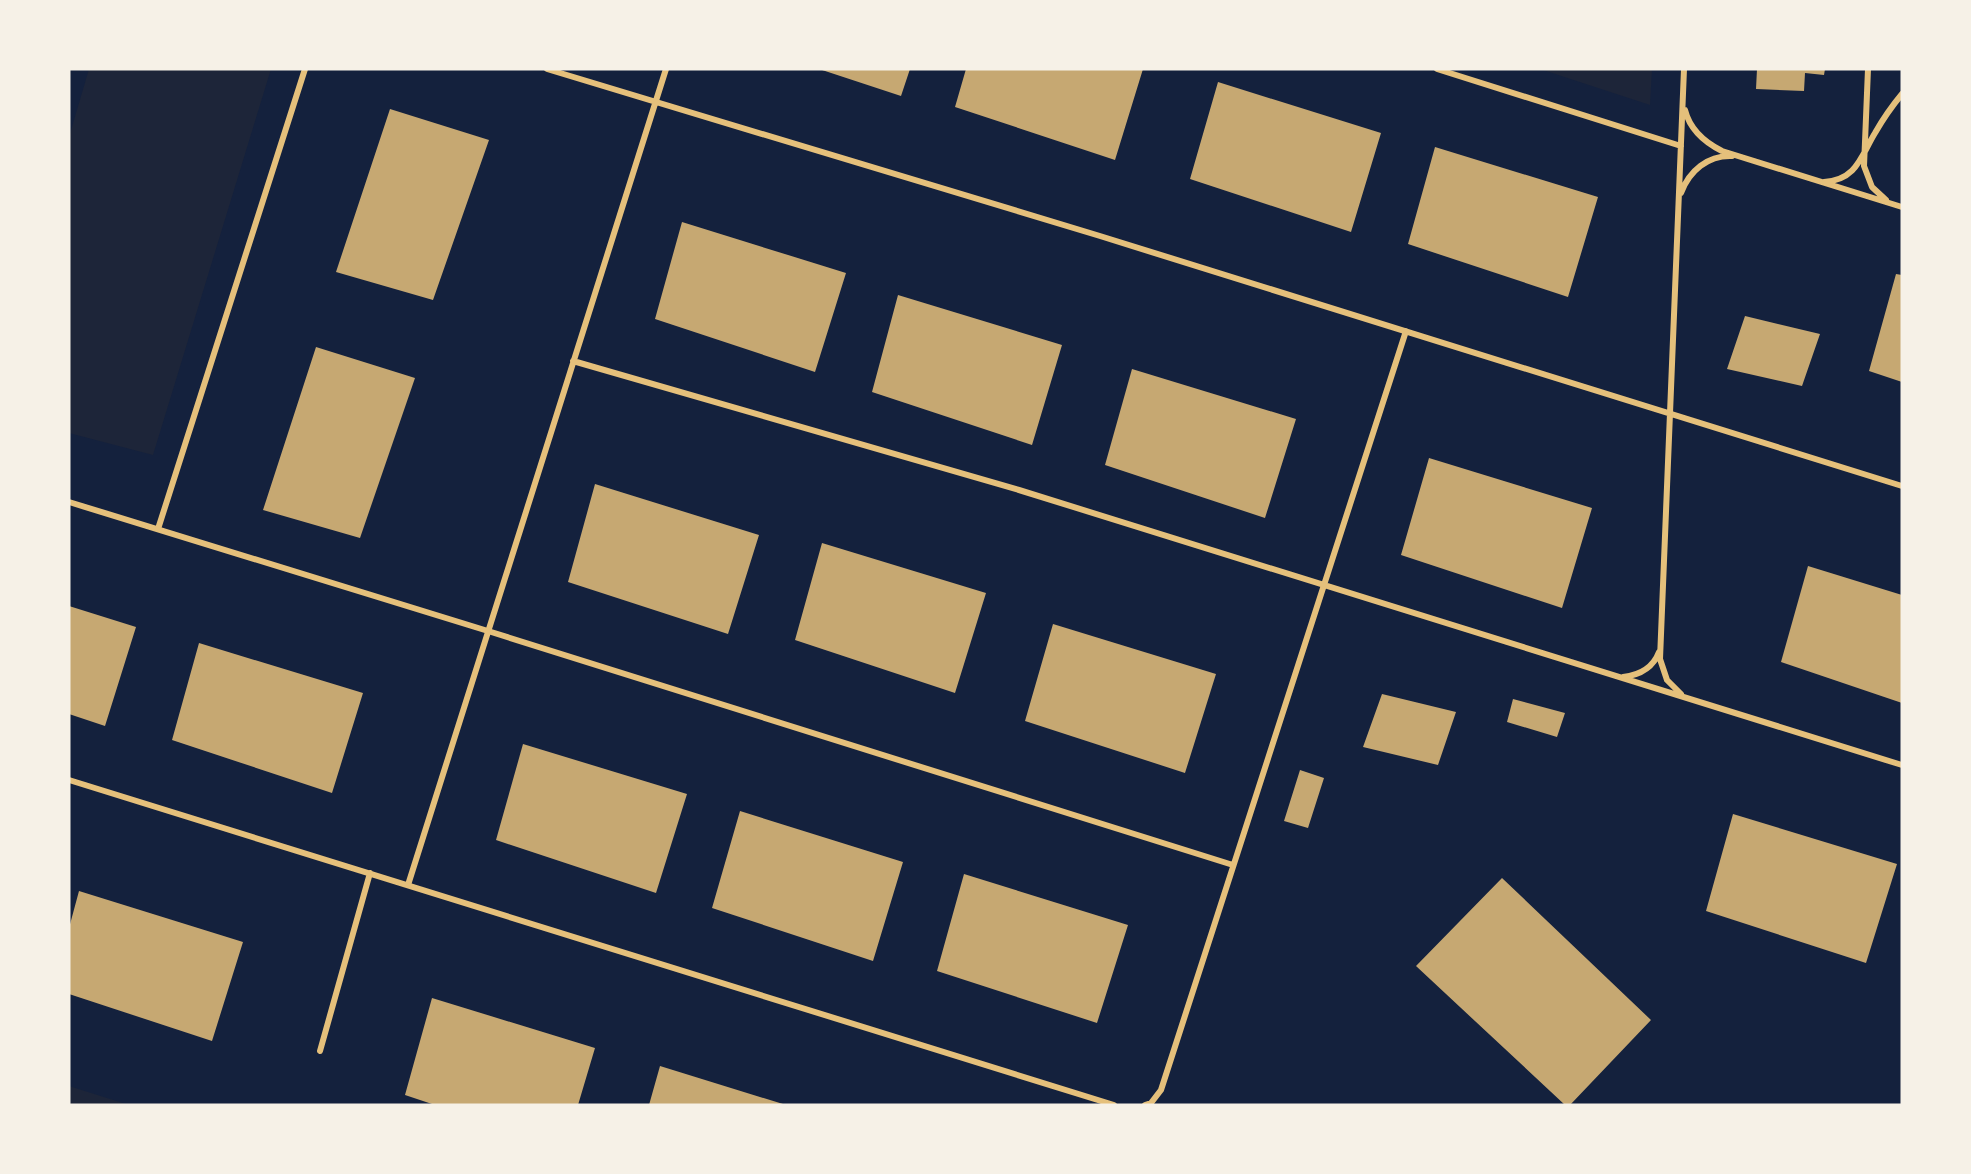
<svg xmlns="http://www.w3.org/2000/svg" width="1971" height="1174" font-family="Commissioner,sans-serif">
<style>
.green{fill:#1d2539}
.building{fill:#c6a872}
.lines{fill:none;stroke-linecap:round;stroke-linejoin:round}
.minor{stroke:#e5c07b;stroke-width:6}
</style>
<rect width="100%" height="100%" fill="#14213d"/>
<!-- green -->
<path class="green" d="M 89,69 L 271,69 L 153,455 L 69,433 L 69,137 Z
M 1540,69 L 1652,69 L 1650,105 Z
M 69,1086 L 129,1105 L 69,1105 Z"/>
<!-- building -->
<path class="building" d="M 819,69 L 910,69 L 901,96 Z
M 966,69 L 1143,69 L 1115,160 L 955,107 Z
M 1757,69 L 1825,69 L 1824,75 L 1805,73 L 1804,91 L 1756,89 Z
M 1218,82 L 1381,133 L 1351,232 L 1190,179 Z
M 390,109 L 489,140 L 433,300 L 336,272 Z
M 1435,147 L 1598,197 L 1568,297 L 1408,244 Z
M 682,222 L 846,273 L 815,372 L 655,319 Z
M 1896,274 L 1902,275 L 1902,382 L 1869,371 Z
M 898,295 L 1062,345 L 1032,445 L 872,392 Z
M 1745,316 L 1820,334 L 1802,386 L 1727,369 Z
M 316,347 L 415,378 L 360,538 L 263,510 Z
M 1132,369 L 1296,419 L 1265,518 L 1105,465 Z
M 1429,458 L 1592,508 L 1562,608 L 1401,555 Z
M 595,484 L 759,535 L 728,634 L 568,582 Z
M 822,543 L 986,593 L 955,693 L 795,640 Z
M 1808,566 L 1902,595 L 1902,703 L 1781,662 Z
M 69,606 L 136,627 L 105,726 L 69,714 Z
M 1053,624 L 1216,674 L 1185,773 L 1025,721 Z
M 199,643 L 363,693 L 332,793 L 172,740 Z
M 1382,694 L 1456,712 L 1438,765 L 1363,747 Z
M 1513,699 L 1565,713 L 1557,737 L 1507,722 Z
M 523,744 L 687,794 L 656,893 L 496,840 Z
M 1300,770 L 1324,778 L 1308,828 L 1284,821 Z
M 740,811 L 903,862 L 873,961 L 712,908 Z
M 1733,814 L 1897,864 L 1866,963 L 1706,911 Z
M 964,874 L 1128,925 L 1097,1023 L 937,971 Z
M 1502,878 L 1651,1020 L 1570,1105 L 1565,1105 L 1416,966 Z
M 79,891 L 243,942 L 212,1041 L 69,994 L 69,928 Z
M 432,998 L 595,1048 L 578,1105 L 435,1105 L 405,1095 Z
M 660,1066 L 783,1104 L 783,1105 L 649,1105 Z"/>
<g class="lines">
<!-- minor -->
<path class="minor" d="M 547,69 L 1100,236 L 1902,486
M 1437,69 L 1681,146
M 1868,69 L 1864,166 L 1872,187 L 1886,200
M 1685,110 C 1690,130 1704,142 1722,151 L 1902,207
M 1824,182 C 1857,180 1861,156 1875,133 C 1883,119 1892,106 1902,94
M 1681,193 C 1689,171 1708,155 1732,156
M 573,361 L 1019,490 L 1902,765
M 69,502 L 488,631 L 1233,865
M 158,529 L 305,69
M 1623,677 C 1640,675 1653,668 1659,652
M 1681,694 L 1667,680 L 1660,659 L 1684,69
M 69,780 L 1114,1105
M 408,885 L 666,69
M 320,1051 L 370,873
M 1145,1105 L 1151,1103 L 1161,1090 L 1406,331"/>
</g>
<!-- border -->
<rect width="1971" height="1174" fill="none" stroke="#f6f1e7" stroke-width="141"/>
</svg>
